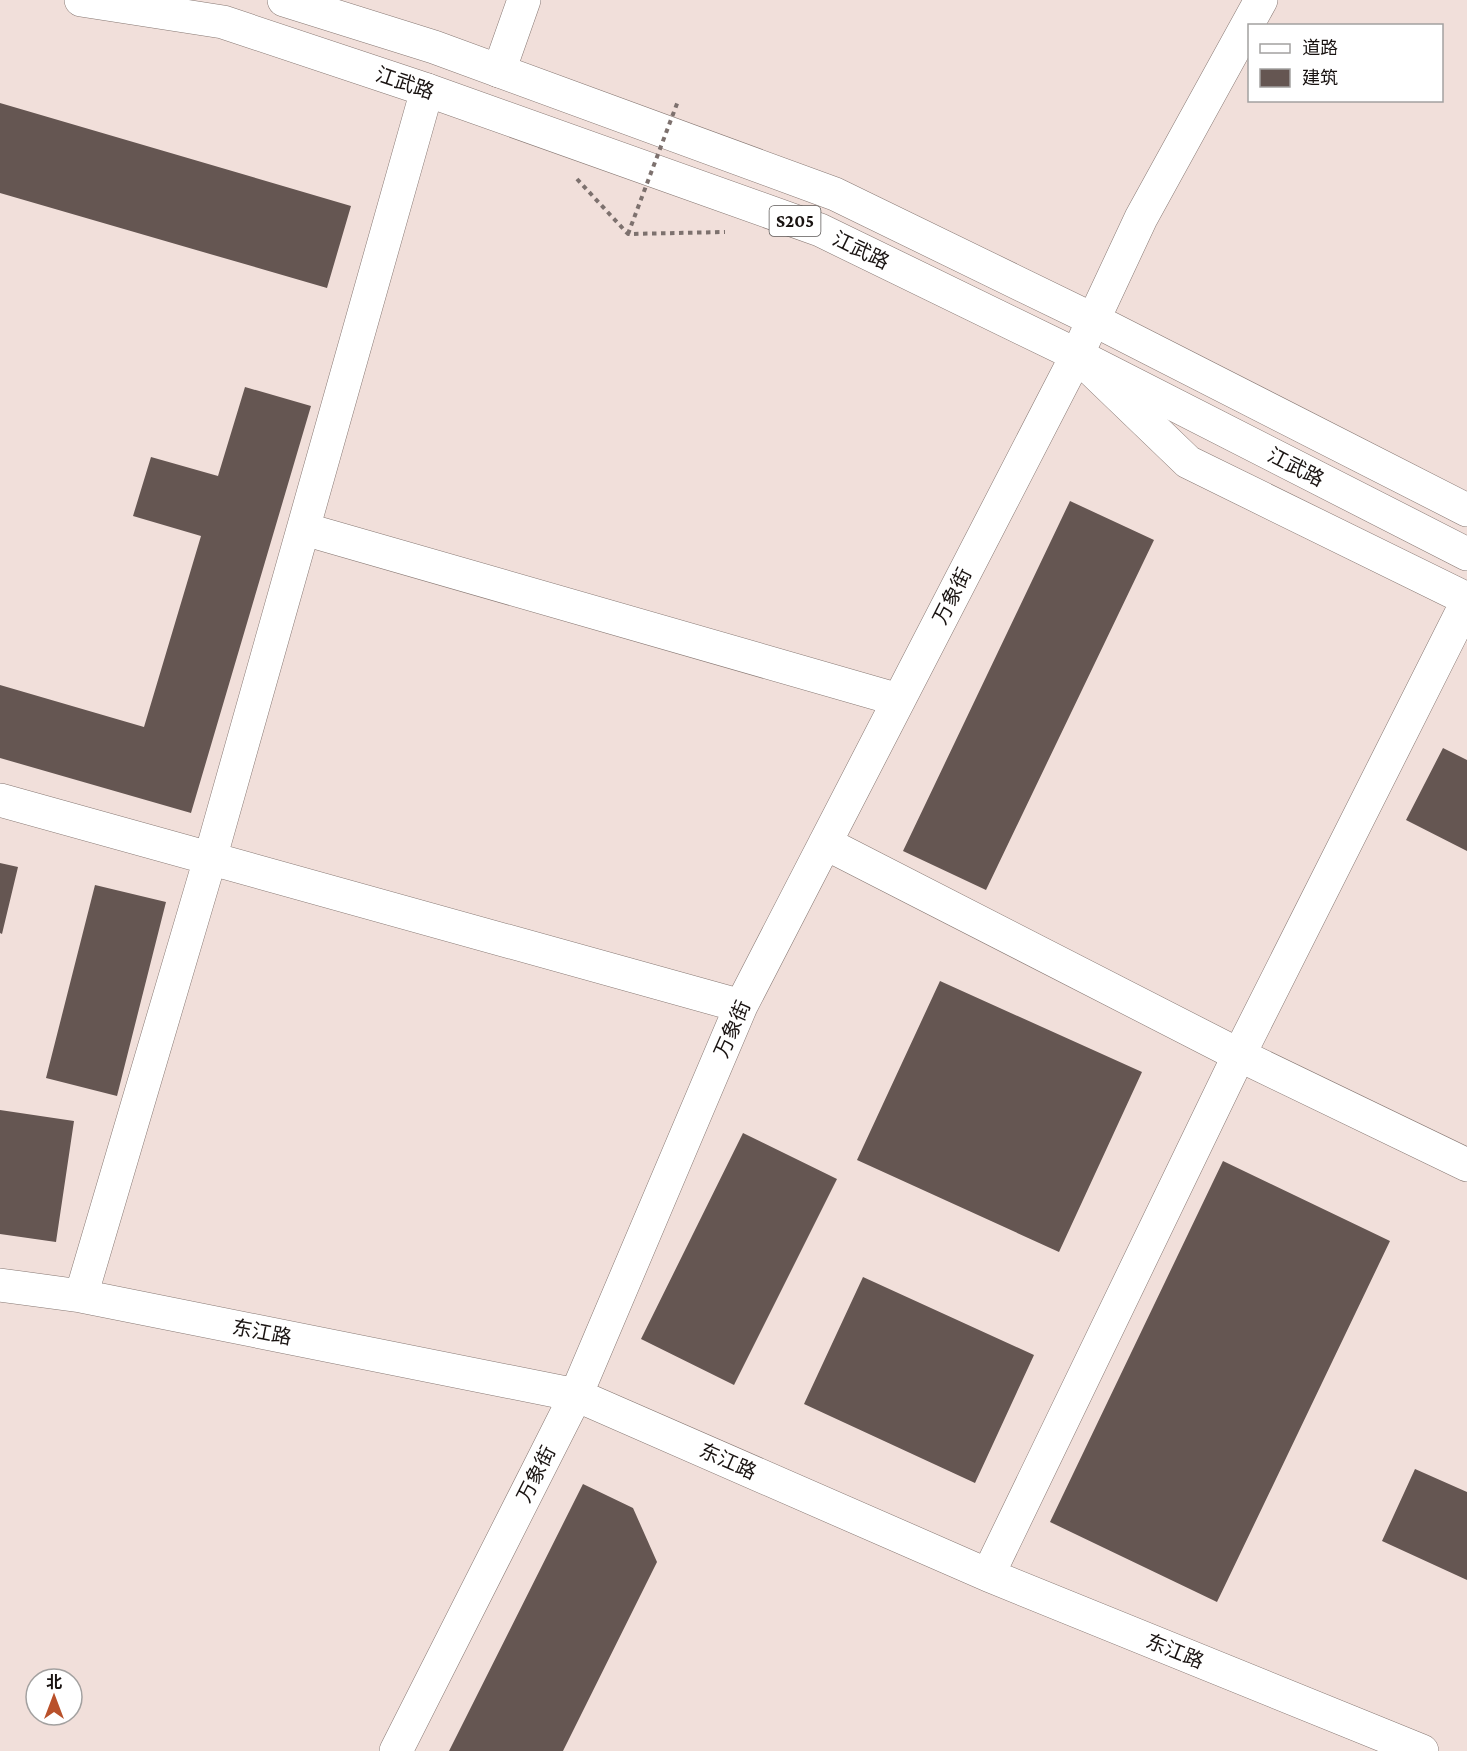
<svg xmlns="http://www.w3.org/2000/svg" width="1467" height="1751" font-family="'Crimson Pro','Noto Sans SC',serif">
<style>
.building{fill:#655652}
.lines{fill:none;stroke-linecap:round;stroke-linejoin:round}
.minor-casing{stroke:#877873;stroke-width:34}
.major-casing{stroke:#877873;stroke-width:34}
.path{stroke:#7d716e;stroke-width:4;stroke-dasharray:4.5 4.5;stroke-linecap:butt}
.minor{stroke:#fff;stroke-width:33}
.major{stroke:#fff;stroke-width:33}
.path-bridge{stroke:#7d716e;stroke-width:4;stroke-dasharray:4.5 4.5;stroke-linecap:butt}
.labels{text-anchor:middle;stroke-width:6;stroke-linejoin:round;paint-order:stroke}
.shield{fill:#fff;stroke:#5e5a58;stroke-width:1.5}
.shield-label{font-size:18px;font-weight:bold;fill:#191311}
.street-label{font-size:20px;fill:#191311;stroke:#fff}
</style>
<rect width="100%" height="100%" fill="#f1dfda"/>
<!-- building -->
<path class="building" d="M 0,103 L 351,206 L 327,288 L 0,193 Z
M 245,387 L 311,406 L 191,813 L 0,758 L 0,685 L 144,727 L 201,536 L 133,516 L 151,457 L 218,476 Z
M 1070,501 L 1154,540 L 986,890 L 903,851 Z
M 1443,748 L 1467,760 L 1467,851 L 1406,820 Z
M 0,863 L 18,867 L 2,934 L 0,933 Z
M 95,885 L 166,902 L 117,1096 L 46,1078 Z
M 940,981 L 1142,1072 L 1059,1252 L 857,1160 Z
M 0,1110 L 74,1121 L 56,1242 L 0,1234 Z
M 743,1133 L 837,1179 L 734,1385 L 641,1339 Z
M 1223,1161 L 1390,1241 L 1217,1602 L 1050,1522 Z
M 863,1277 L 1034,1355 L 975,1483 L 804,1404 Z
M 1415,1469 L 1467,1492 L 1467,1580 L 1382,1541 Z
M 583,1484 L 633,1508 L 657,1562 L 563,1751 L 449,1751 Z"/>
<g class="lines">
<defs>
<path id="minor" d="M 499,71 L 524,0
M 1084,362 L 1188,462 L 1467,599
M 304,529 L 899,700
M 0,800 L 741,1006
M 825,843 L 1239,1055 L 1467,1165
M 0,1285 L 81,1296 L 576,1395 L 988,1575 L 1422,1751
M 81,1296 L 210,859 L 427,90
M 988,1575 L 1239,1055 L 1467,602
M 396,1751 L 576,1395 L 741,1006 L 1077,355 L 1141,218 L 1261,0"/>
<path id="major" d="M 81,0 L 223,22 L 427,90 L 820,230 L 1077,355 L 1467,554
M 284,0 L 434,47 L 835,194 L 1094,320 L 1467,510"/>
</defs>
<!-- minor casing -->
<use href="#minor" class="minor-casing"/>
<!-- major casing -->
<use href="#major" class="major-casing"/>
<!-- path -->
<path class="path" d="M 577,179 L 628,234 L 725,232"/>
<!-- minor -->
<use href="#minor" class="minor"/>
<!-- major -->
<use href="#major" class="major"/>
<!-- path-bridge -->
<path class="path-bridge" d="M 628,234 L 678,101"/>
</g>
<g class="labels">
<!-- shield labels -->
<rect class="shield" x="769.5" y="206" width="51" height="30" rx="4.5"/>
<g class="shield-label">
<text x="795" y="227">S205</text>
</g>
<!-- street labels -->
<g class="street-label">
<text transform="translate(405 83) rotate(19)" y="7">江武路</text>
<text transform="translate(861 250) rotate(26)" y="7">江武路</text>
<text transform="translate(1296 467) rotate(27)" y="7">江武路</text>
<text transform="translate(952 596) rotate(-63)" y="7">万象街</text>
<text transform="translate(732 1029) rotate(-66)" y="7">万象街</text>
<text transform="translate(262 1332) rotate(11)" y="7">东江路</text>
<text transform="translate(728 1461) rotate(24)" y="7">东江路</text>
<text transform="translate(536 1474) rotate(-63)" y="7">万象街</text>
<text transform="translate(1175 1651) rotate(22)" y="7">东江路</text>
</g>
</g>
<!-- legend -->
<rect x="1248" y="24" width="195" height="78" fill="#ffffff" stroke="#a3a1a0" stroke-width="1.5"/>
<rect x="1260" y="44" width="30" height="9" fill="#ffffff" stroke="#a3a1a0" stroke-width="1.5"/>
<text x="1302" y="54" font-size="18" fill="#191311">道路</text>
<rect x="1260" y="69" width="30" height="18" fill="#655652" stroke="#a3a1a0" stroke-width="1.5"/>
<text x="1302" y="84" font-size="18" fill="#191311">建筑</text>
<!-- north arrow -->
<g transform="translate(54 1697)"><circle r="28" fill="#ffffff" stroke="#a3a1a0" stroke-width="1.5"/>
<path d="M0-4.5L10 22L0 15L-10 22Z" fill="#b9512b"/>
<text y="-9" font-size="16" font-weight="bold" text-anchor="middle" fill="#191311">北</text>
</g>
</svg>
